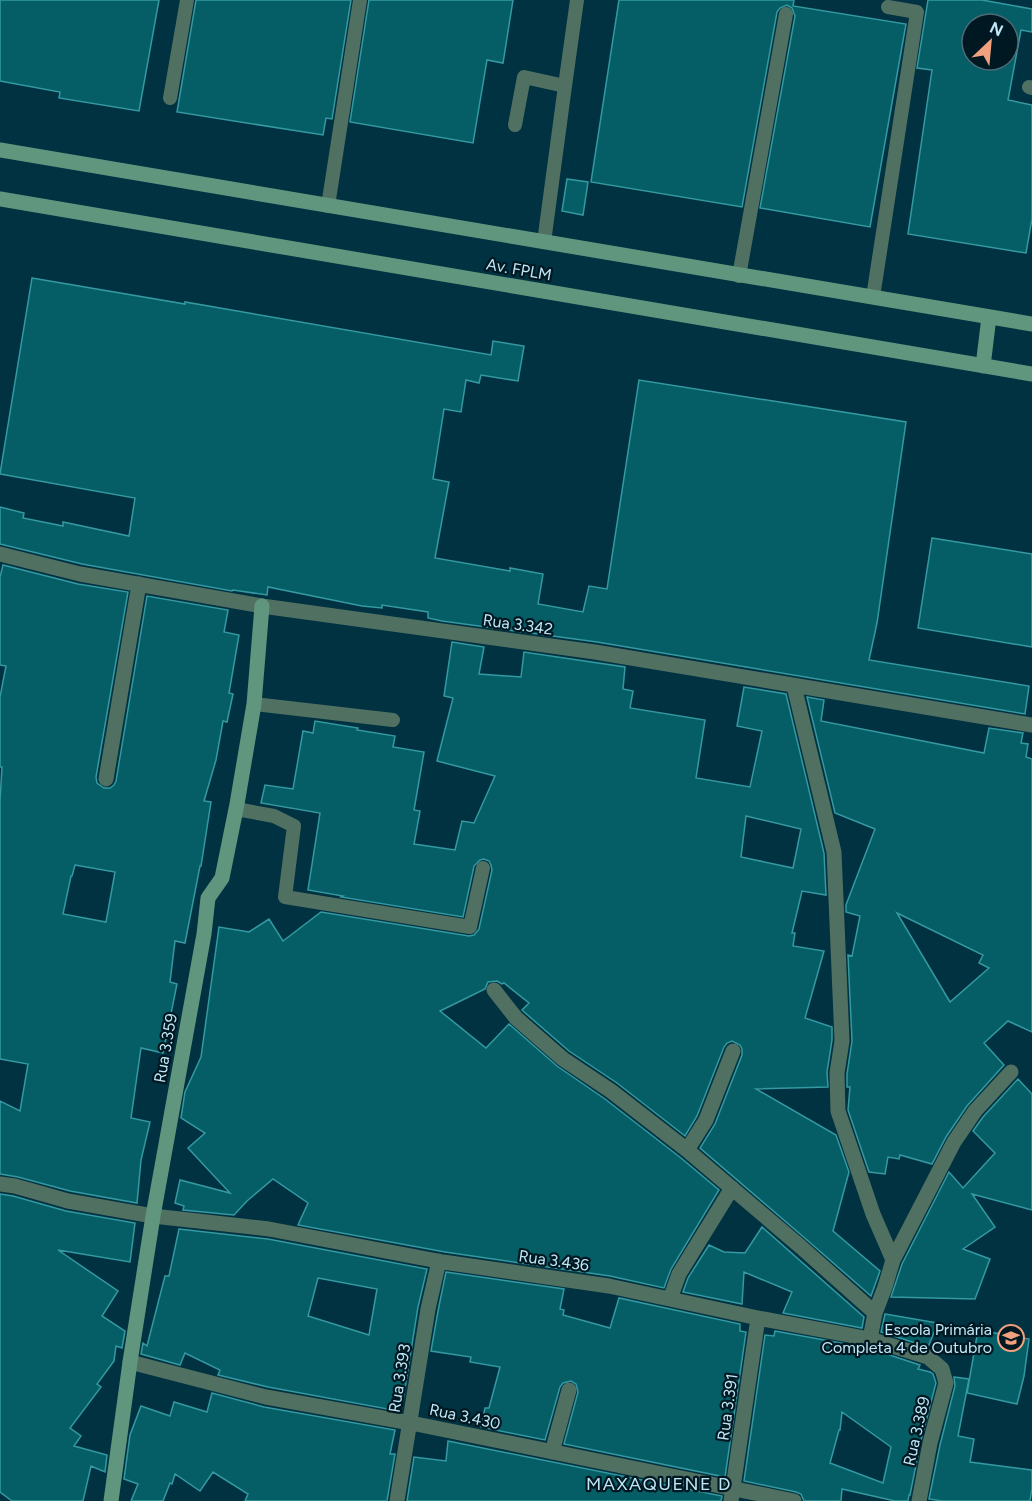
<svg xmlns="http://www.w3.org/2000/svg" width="1032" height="1501" font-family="Figtree,sans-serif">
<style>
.building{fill:#055e65;stroke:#3499a2;stroke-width:1.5;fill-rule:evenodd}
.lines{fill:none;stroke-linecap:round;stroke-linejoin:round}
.lane{stroke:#507061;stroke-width:14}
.street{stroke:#507061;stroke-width:15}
.secondary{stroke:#61967e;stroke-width:15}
.labels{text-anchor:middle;stroke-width:4.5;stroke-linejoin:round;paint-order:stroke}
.street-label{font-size:16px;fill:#c0e7f7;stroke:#001821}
.poi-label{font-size:16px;fill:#c0e7f7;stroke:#001821;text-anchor:end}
.neighbourhood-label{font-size:18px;letter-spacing:1.5px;fill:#c0e7f7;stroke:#001821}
</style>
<rect width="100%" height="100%" fill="#013241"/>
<!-- building -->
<path class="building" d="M 0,0 L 159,0 L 139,111 L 59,98 L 60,92 L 0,81 Z
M 196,0 L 351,0 L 332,119 L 326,118 L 323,135 L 177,112 Z
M 369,0 L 513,0 L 503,63 L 487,60 L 473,143 L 350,122 Z
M 619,0 L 794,0 L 793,6 L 906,24 L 870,227 L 760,208 L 795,16 L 792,8 L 787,5 L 780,8 L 777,12 L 742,207 L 591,182 Z
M 928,0 L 982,0 L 1032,9 L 1032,32 L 1021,30 L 1008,100 L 1032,105 L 1032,219 L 1026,253 L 908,234 L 932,70 L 917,68 ZM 972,24 L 1008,24 L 1008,60 L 972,60 Z
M 567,179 L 588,182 L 583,215 L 562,211 Z
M 32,278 L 185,304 L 185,302 L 491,355 L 493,341 L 524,346 L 518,381 L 481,375 L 479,383 L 466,380 L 461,412 L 444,409 L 433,479 L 449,482 L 435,558 L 510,571 L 510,568 L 543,574 L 538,604 L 583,612 L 589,586 L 607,589 L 639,380 L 906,422 L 877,623 L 869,660 L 1029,686 L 1025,714 L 597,642 L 442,621 L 428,618 L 428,612 L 382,605 L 382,608 L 362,606 L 268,587 L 267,595 L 233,590 L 232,591 L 82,564 L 0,544 L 0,507 L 24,513 L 23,518 L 63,526 L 63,522 L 129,536 L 135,498 L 0,474 Z
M 932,538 L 1032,554 L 1032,647 L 918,628 Z
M 3,565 L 78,584 L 128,592 L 96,777 L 97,783 L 104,788 L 110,788 L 114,785 L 116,781 L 147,596 L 228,610 L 224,632 L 239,635 L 229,693 L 233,694 L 227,722 L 223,721 L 216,760 L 204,801 L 211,802 L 201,866 L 200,866 L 185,943 L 175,941 L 170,982 L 177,984 L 163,1053 L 141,1048 L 131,1118 L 150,1122 L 141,1160 L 137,1203 L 70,1191 L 18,1177 L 0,1174 L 0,1101 L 20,1111 L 28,1064 L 0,1059 L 0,801 L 2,767 L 0,767 L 0,697 L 6,666 L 0,665 L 0,577 ZM 75,865 L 115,872 L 106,922 L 63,914 L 71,876 L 72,876 Z
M 452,642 L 484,647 L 479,674 L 521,677 L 524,652 L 625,667 L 623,689 L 633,691 L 630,708 L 705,720 L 696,778 L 750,787 L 762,731 L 737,726 L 744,687 L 786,694 L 824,853 L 826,895 L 802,891 L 792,933 L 795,933 L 793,946 L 824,951 L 805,1018 L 832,1027 L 832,1040 L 827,1072 L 828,1087 L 756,1089 L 836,1135 L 849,1172 L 833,1231 L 880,1271 L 871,1296 L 807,1240 L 700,1148 L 715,1124 L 742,1055 L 742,1049 L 740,1045 L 732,1041 L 727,1043 L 724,1047 L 697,1116 L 685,1136 L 617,1083 L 569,1051 L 523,1011 L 522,1010 L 529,1003 L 504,983 L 502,984 L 497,981 L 488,982 L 485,989 L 440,1011 L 486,1048 L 509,1024 L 557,1066 L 605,1099 L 681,1158 L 719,1190 L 671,1269 L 664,1288 L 610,1276 L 445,1252 L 298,1225 L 308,1203 L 273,1179 L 247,1201 L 234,1215 L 183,1210 L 184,1206 L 175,1203 L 180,1180 L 230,1193 L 188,1148 L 205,1133 L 181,1118 L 185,1092 L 201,1057 L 219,927 L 249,932 L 269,919 L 283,941 L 321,912 L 469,936 L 474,935 L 479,929 L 492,870 L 491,865 L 489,861 L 484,859 L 480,860 L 474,866 L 463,917 L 341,897 L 343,896 L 308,890 L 320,813 L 261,803 L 265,785 L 293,789 L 303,731 L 313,733 L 315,721 L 358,728 L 357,730 L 395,736 L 393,747 L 424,752 L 414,810 L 420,811 L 414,844 L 455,850 L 462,821 L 474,823 L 495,776 L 437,761 L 453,698 L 444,696 ZM 746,816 L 801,829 L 793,868 L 741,857 Z
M 807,697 L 824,700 L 821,721 L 984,753 L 989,728 L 1023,733 L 1021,743 L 1028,744 L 1026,757 L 1032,759 L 1032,1032 L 1008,1021 L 984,1043 L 1004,1065 L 967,1106 L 946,1137 L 932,1164 L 900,1155 L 899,1159 L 888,1157 L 885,1174 L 869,1172 L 848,1110 L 850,1087 L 847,1087 L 847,1074 L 852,1041 L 848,955 L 852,956 L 860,916 L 846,912 L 846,905 L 875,829 L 835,813 ZM 897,913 L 983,955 L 979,963 L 989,968 L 950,1002 Z
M 1018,1079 L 1032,1094 L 1032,1210 L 972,1194 L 995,1227 L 963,1249 L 990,1259 L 975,1299 L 891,1297 L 902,1264 L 949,1172 L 963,1188 L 995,1153 L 973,1131 L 983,1117 Z
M 0,1194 L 13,1196 L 66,1211 L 135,1223 L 130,1262 L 58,1250 L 118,1291 L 102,1316 L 125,1331 L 122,1348 L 116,1346 L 114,1361 L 97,1384 L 101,1387 L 70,1428 L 81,1436 L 74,1446 L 107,1455 L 105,1472 L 91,1466 L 83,1501 L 12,1501 L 0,1492 Z
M 762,1227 L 864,1317 L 862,1328 L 783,1313 L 792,1292 L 744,1272 L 742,1304 L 683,1292 L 688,1278 L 709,1245 L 724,1252 L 745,1253 Z
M 179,1229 L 268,1239 L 427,1269 L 418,1307 L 403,1401 L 400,1401 L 398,1411 L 268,1387 L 218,1375 L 220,1370 L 185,1353 L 180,1365 L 141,1354 L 143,1343 L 147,1346 L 165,1276 L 169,1276 ZM 318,1278 L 377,1289 L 369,1335 L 308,1316 Z
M 446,1272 L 564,1289 L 560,1309 L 564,1310 L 563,1315 L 610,1328 L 619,1298 L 740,1324 L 740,1331 L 746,1332 L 725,1477 L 564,1444 L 578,1392 L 576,1384 L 571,1381 L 563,1383 L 560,1387 L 545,1440 L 481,1427 L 485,1408 L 489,1408 L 500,1367 L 470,1362 L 471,1357 L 431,1351 L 438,1311 Z
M 885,1314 L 938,1323 L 928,1347 L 881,1332 Z
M 978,1330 L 1029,1339 L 1024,1376 L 1017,1404 L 967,1393 Z
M 775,1331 L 868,1348 L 920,1365 L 918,1369 L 930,1372 L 933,1374 L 936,1383 L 921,1440 L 910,1495 L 909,1495 L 908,1501 L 895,1501 L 842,1489 L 841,1501 L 804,1501 L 801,1494 L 796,1492 L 744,1481 L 765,1335 L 774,1336 ZM 842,1412 L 891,1447 L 883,1483 L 830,1463 L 839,1430 L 840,1430 Z
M 954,1377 L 969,1379 L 958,1436 L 974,1439 L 970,1462 L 1032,1470 L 1032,1488 L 1030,1501 L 942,1501 L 929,1499 L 940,1445 L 955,1386 Z
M 212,1393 L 264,1407 L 395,1430 L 390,1454 L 395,1454 L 387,1501 L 245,1501 L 248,1494 L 213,1472 L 200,1491 L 175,1474 L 172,1484 L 170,1483 L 163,1501 L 131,1501 L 138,1484 L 124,1479 L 130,1435 L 141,1406 L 170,1416 L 174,1402 L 207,1412 Z
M 448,1441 L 722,1496 L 721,1501 L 407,1501 L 414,1457 L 446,1461 Z"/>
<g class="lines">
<!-- lane -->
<path class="lane" d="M 565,86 L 577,0
M 1029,87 L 1032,88
M 170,98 L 187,0
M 515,125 L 524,77 L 565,86 L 544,242
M 328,206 L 360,0
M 739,276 L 786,14
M 873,297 L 917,12 L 888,7
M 254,704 L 393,720
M 236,809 L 274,816 L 294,826 L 285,897 L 470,927 L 483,868"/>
<!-- street -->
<path class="street" d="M 0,554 L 80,574 L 262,606 L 595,652 L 1032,725
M 794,686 L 834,852 L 842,1041 L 837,1073 L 838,1111 L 873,1214 L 893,1260 L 885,1287 L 875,1313 L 870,1339
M 106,779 L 139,584
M 494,990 L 516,1018 L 563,1059 L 611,1091 L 687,1150 L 801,1247 L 875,1313
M 687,1150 L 706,1120 L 733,1051
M 0,1184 L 15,1186 L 68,1201 L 153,1216 L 269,1229 L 443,1262 L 609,1286 L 758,1318 L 870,1339 L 928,1357 L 942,1369 L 946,1383 L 930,1443 L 919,1501
M 893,1260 L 954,1142 L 975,1111 L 1011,1072
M 670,1299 L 679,1274 L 732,1188
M 130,1362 L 266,1397 L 411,1423 L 794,1501
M 552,1452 L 569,1390
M 397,1501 L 428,1309 L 439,1261
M 731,1501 L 758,1318"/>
<!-- secondary -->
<path class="secondary" d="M 0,150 L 1032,324
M 0,199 L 1032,374
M 983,366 L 989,317
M 111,1501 L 130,1362 L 153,1216 L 204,934 L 208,898 L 222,878 L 237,804 L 254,704 L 262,606"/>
</g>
<!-- icons -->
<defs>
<symbol id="school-ring" viewBox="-11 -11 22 22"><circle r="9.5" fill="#001821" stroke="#f2a17e" stroke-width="1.5"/><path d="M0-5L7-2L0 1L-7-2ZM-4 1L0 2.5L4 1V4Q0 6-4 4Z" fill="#f2a17e"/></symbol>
</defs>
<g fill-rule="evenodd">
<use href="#school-ring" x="996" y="1323" width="30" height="30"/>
</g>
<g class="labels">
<!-- street labels -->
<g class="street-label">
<text transform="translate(519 269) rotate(10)" y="6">Av. FPLM</text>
<text transform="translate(518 624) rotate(8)" y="6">Rua 3.342</text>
<text transform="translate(165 1048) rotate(-80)" y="6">Rua 3.359</text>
<text transform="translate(554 1260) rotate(8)" y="6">Rua 3.436</text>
<text transform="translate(399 1378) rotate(-81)" y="6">Rua 3.393</text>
<text transform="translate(727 1407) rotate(-82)" y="6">Rua 3.391</text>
<text transform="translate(465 1416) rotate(12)" y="6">Rua 3.430</text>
<text transform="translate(916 1431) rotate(-77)" y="6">Rua 3.389</text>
</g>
<!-- poi labels -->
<g class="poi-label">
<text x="992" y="1335">Escola Primária<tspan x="992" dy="18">Completa 4 de Outubro</tspan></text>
</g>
<!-- neighbourhood labels -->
<g class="neighbourhood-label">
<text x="659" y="1490">MAXAQUENE D</text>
</g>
</g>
<!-- north arrow -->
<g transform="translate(990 42) rotate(26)"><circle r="28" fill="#001821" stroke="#4d6b77" stroke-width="1.5"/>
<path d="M0-4.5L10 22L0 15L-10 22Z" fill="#f2a17e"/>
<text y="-9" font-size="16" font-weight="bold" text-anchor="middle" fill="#c0e7f7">N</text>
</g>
</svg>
